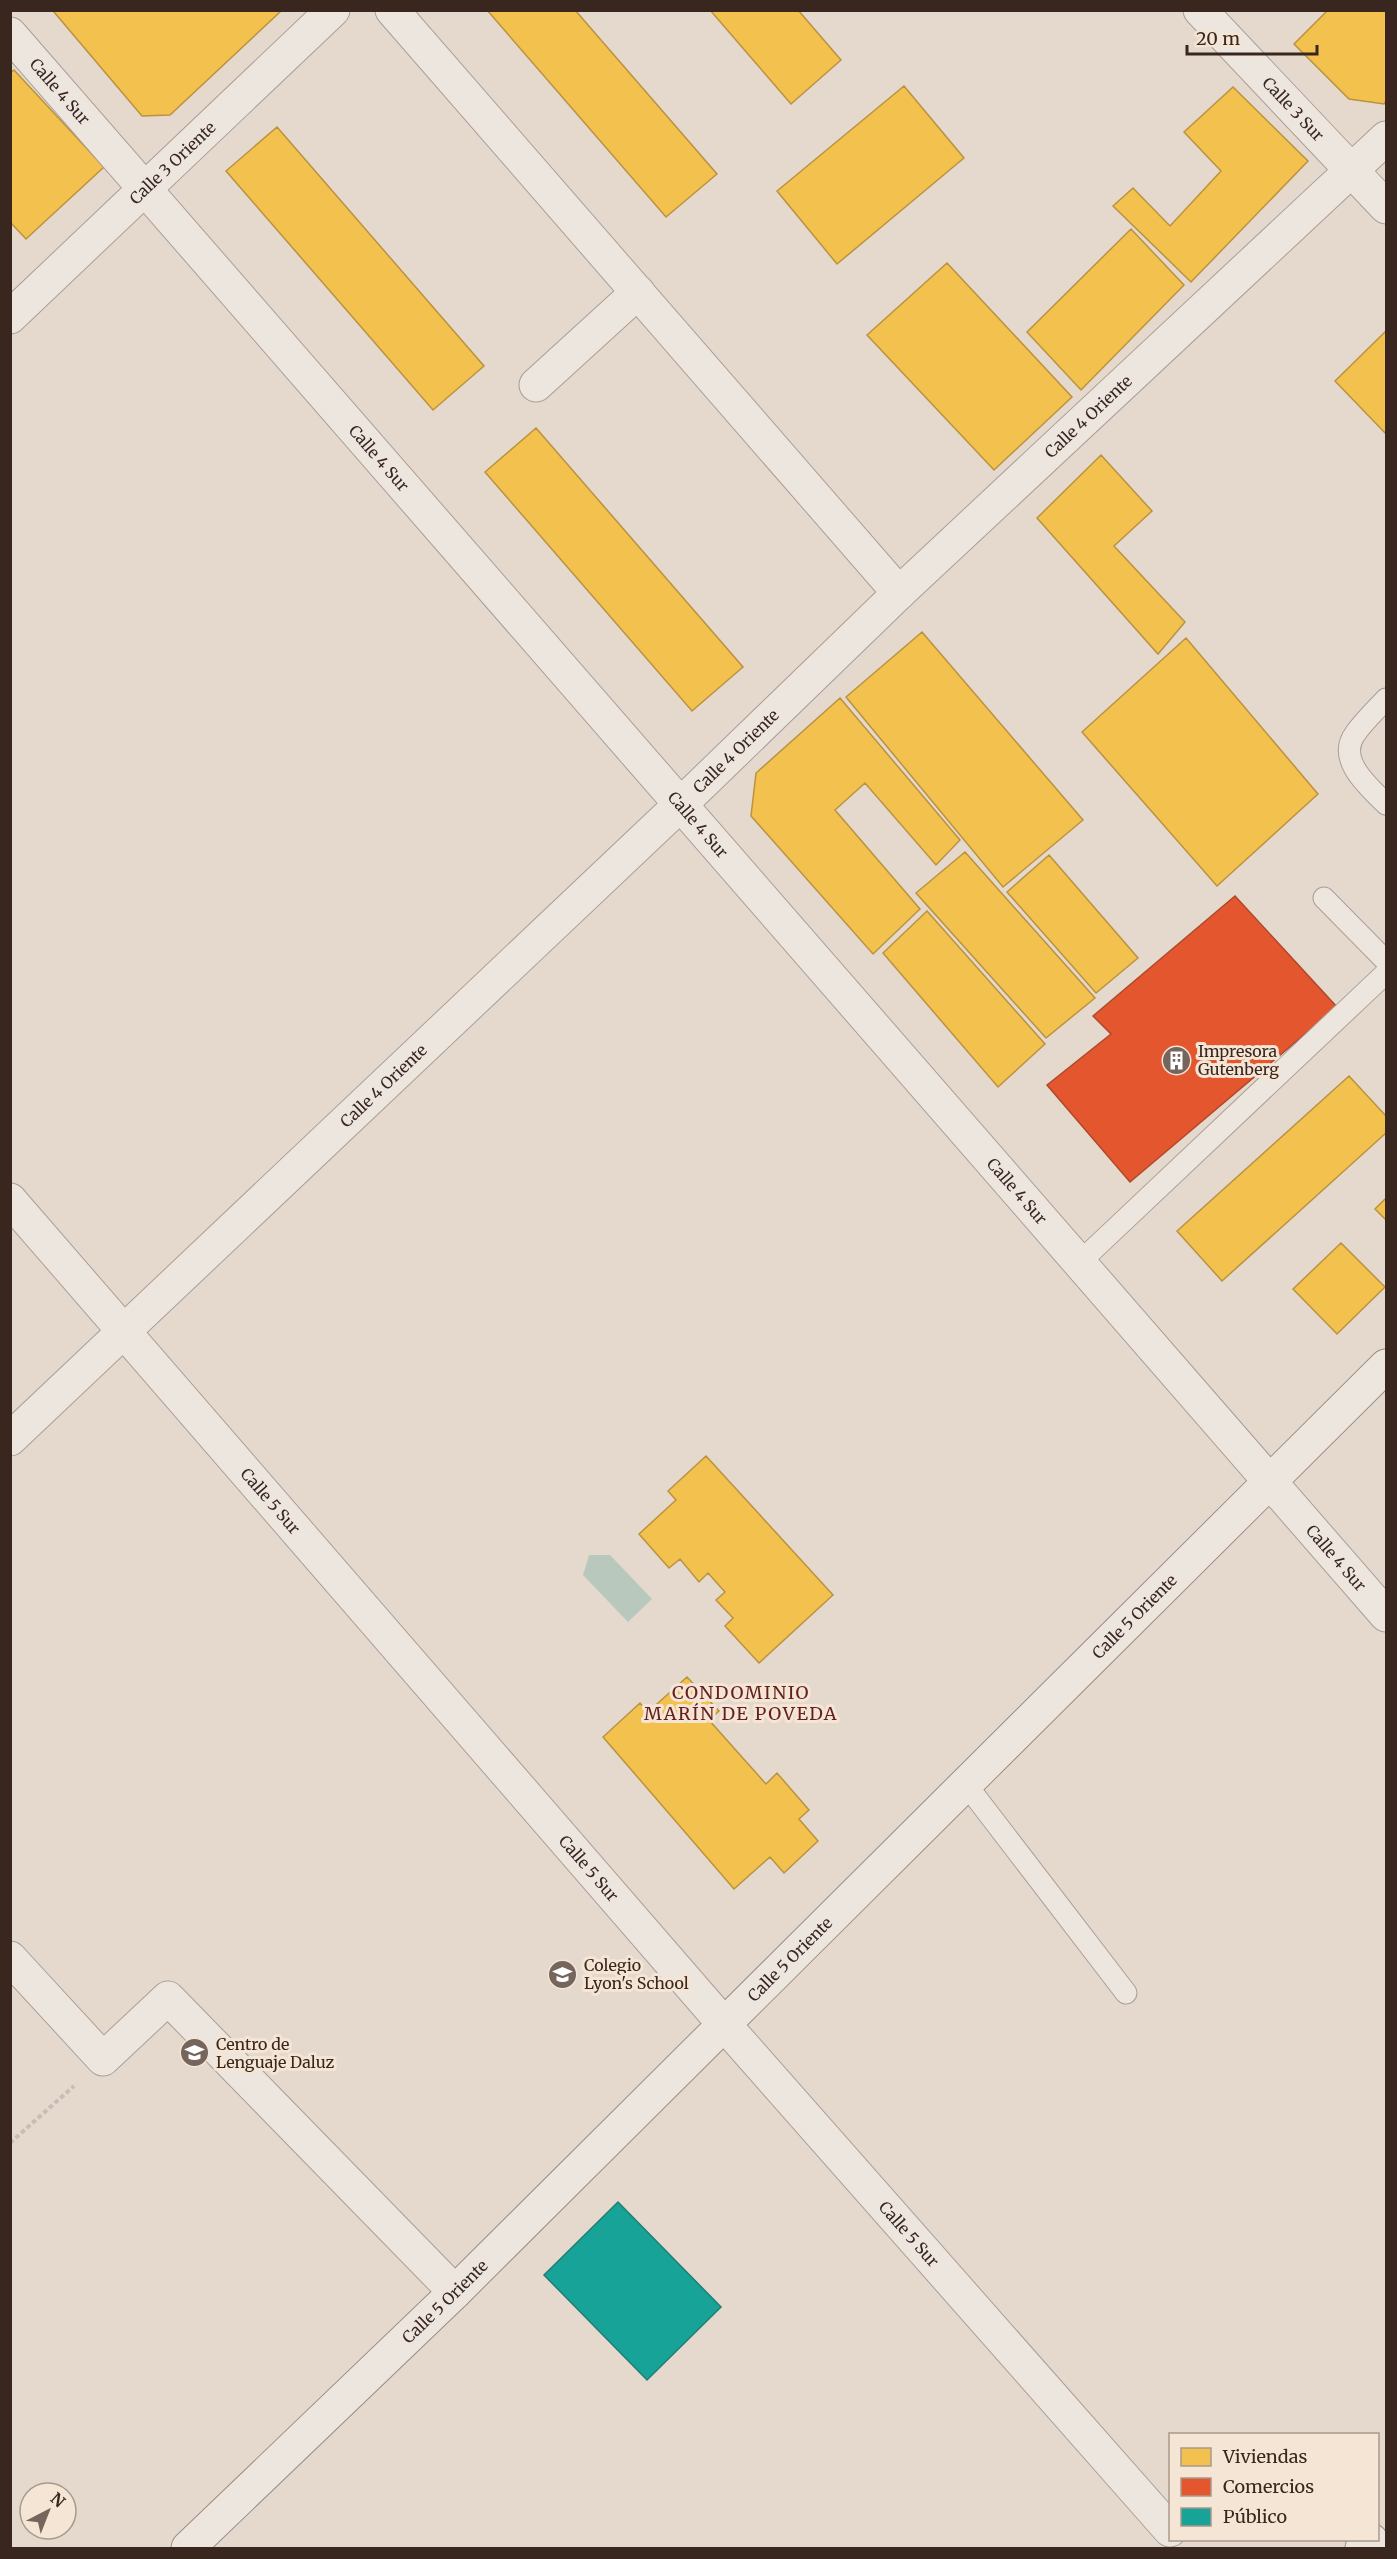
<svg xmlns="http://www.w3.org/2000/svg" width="1397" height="2559" font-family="Merriweather,serif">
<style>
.water{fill:#b9c8bc}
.homes{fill:#f2c14e;stroke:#ba9240;stroke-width:1.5}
.shops{fill:#e4572e;stroke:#b0482a;stroke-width:1.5}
.public{fill:#17a398;stroke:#217e74;stroke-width:1.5}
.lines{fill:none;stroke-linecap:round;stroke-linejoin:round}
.lane-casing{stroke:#aa9f97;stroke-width:23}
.street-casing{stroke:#aa9f97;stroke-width:35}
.secondary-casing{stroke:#9a8e86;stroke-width:35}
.path{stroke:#c5bdb6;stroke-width:4;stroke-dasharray:4.5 3;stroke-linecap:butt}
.lane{stroke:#ede6df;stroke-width:21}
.street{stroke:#ede6df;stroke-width:33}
.secondary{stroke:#ede6df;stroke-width:33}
.labels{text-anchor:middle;stroke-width:6;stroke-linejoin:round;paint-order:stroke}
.street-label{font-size:16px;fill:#38261f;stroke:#f5e5d4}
.poi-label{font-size:16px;fill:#38261f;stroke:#f5e5d4;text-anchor:start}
.neighbourhood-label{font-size:18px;letter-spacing:1.5px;fill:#641f1f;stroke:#f5e5d4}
</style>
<rect width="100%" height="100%" fill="#e5d9ce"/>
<!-- water -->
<path class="water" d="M 589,1555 L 610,1555 L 652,1599 L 628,1622 L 583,1575 Z"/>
<!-- homes -->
<path class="homes" d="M 56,10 L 278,10 L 280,12 L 170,115 L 142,116 L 54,12 Z
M 487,10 L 575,10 L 717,174 L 666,217 Z
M 710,10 L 798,10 L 841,60 L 791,104 Z
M 1328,10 L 1386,10 L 1386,101 L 1384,104 L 1349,99 L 1294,44 Z
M 14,70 L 104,167 L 26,239 L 10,222 L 10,73 Z
M 904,86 L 964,158 L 837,264 L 777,191 Z
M 1233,87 L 1308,161 L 1191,282 L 1113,206 L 1133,188 L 1170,226 L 1221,171 L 1184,132 Z
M 277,127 L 484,366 L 433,410 L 226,171 Z
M 1131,229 L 1184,285 L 1081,390 L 1027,332 Z
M 947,263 L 1072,397 L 994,470 L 867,335 Z
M 1386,331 L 1386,434 L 1335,381 Z
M 536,428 L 743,667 L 692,711 L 485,472 Z
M 1101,455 L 1152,511 L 1114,546 L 1185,622 L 1158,654 L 1037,518 Z
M 922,632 L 1083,820 L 1003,887 L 846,697 Z
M 1186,638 L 1318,794 L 1217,886 L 1082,732 Z
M 840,698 L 960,840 L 936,865 L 865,783 L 835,810 L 920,909 L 873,954 L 751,816 L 756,773 Z
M 965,852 L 1095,998 L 1046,1038 L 916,893 Z
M 1049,855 L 1138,958 L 1096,993 L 1007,892 Z
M 927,911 L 1045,1044 L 998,1087 L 883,953 Z
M 1349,1076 L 1386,1116 L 1386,1133 L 1222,1281 L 1177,1231 Z
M 1386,1198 L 1386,1220 L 1375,1209 Z
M 1341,1243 L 1385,1287 L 1337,1334 L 1293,1289 Z
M 706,1456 L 833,1595 L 759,1663 L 725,1626 L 733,1618 L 716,1600 L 725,1592 L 708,1573 L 699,1582 L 680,1559 L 669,1568 L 639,1534 L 676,1500 L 668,1491 Z
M 687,1677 L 719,1711 L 709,1720 L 766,1784 L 777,1773 L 809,1810 L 799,1819 L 818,1841 L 784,1873 L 770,1857 L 734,1889 L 603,1737 L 640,1703 L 648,1712 Z"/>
<!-- shops -->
<path class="shops" d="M 1235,896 L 1337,1007 L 1130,1182 L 1047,1085 L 1111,1034 L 1093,1016 Z"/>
<!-- public -->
<path class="public" d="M 618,2202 L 721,2307 L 647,2380 L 544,2275 Z"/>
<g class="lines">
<defs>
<path id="lane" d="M 1386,699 C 1376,710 1364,721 1355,734 C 1336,760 1370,788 1386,804
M 1324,898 L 1386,961
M 1080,1262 L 1386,973
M 965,1783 L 1126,1993"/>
<g id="street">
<path d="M 392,10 L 899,593"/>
<path id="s1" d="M 1200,10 L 1386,207"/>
<path id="s2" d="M 10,34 L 1386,1615"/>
<path id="s3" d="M 10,317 L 333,10"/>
<path d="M 536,385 L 638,292"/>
<path id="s4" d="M 10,1200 L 723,2023 L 1170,2530"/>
<path id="s5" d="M 10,1439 L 681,804 L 899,593 L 1386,138"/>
<path d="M 10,1958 L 103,2059 L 168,1998 L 455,2292"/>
</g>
<g id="secondary">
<path id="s6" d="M 188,2548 L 455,2292 L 1386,1366"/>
<path d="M 1362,2548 L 1371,2540"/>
</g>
</defs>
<!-- lane casing -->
<use href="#lane" class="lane-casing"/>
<!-- street casing -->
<use href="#street" class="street-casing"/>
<!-- secondary casing -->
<use href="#secondary" class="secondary-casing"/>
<!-- path -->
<path class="path" d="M 10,2143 L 74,2086"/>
<!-- lane -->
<use href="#lane" class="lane"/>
<!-- street -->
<use href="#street" class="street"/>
<!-- secondary -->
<use href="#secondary" class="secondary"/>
</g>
<!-- icons -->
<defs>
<symbol id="building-disc" viewBox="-11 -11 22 22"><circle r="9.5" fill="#75655c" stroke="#f5e5d4"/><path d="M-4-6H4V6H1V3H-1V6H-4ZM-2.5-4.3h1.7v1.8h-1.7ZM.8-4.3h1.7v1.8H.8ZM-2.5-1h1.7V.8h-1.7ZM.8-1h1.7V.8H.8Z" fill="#fff"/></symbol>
<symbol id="school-disc" viewBox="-11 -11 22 22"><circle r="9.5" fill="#75655c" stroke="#f5e5d4"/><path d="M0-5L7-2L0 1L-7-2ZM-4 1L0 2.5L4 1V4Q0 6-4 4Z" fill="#fff"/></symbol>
</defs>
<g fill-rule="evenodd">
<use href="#building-disc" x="1160" y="1044" width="33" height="33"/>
<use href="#school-disc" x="546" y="1958" width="33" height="33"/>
<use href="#school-disc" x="178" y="2036" width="33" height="33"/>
</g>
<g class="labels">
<!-- street labels -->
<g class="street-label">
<text dy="6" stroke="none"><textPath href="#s2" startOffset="76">Calle 4 Sur</textPath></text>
<text dy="6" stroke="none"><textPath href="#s1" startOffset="136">Calle 3 Sur</textPath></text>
<text dy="6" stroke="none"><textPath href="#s3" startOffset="224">Calle 3 Oriente</textPath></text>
<text dy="6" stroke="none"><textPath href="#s5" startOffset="1486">Calle 4 Oriente</textPath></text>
<text dy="6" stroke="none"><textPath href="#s2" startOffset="562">Calle 4 Sur</textPath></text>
<text dy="6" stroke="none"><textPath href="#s5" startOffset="1000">Calle 4 Oriente</textPath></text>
<text dy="6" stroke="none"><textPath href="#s2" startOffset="1048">Calle 4 Sur</textPath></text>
<text dy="6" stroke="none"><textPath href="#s5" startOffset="514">Calle 4 Oriente</textPath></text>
<text dy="6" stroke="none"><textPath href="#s2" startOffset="1534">Calle 4 Sur</textPath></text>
<text dy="6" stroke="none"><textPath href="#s4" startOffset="398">Calle 5 Sur</textPath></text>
<text dy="6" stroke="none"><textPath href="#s2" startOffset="2020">Calle 4 Sur</textPath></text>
<text dy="6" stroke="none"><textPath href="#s6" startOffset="1328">Calle 5 Oriente</textPath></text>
<text dy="6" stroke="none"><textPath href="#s4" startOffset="884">Calle 5 Sur</textPath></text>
<text dy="6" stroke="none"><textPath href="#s6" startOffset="842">Calle 5 Oriente</textPath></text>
<text dy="6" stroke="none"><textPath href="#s4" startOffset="1370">Calle 5 Sur</textPath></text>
<text dy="6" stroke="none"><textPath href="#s6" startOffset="356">Calle 5 Oriente</textPath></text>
</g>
<!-- poi labels -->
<g class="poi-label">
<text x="1198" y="1057">Impresora<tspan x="1198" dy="18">Gutenberg</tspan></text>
<text x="584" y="1971">Colegio<tspan x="584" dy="18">Lyon's School</tspan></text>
<text x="216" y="2050">Centro de<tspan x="216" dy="18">Lenguaje Daluz</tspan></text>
</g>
<!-- neighbourhood labels -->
<g class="neighbourhood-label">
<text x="741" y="1699">CONDOMINIO<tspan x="741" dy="21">MARÍN DE POVEDA</tspan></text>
</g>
</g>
<!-- border -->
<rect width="1397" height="2559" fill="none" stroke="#38261f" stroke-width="24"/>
<!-- legend -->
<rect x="1169" y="2433" width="210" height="108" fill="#f5e5d4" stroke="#a9998c" stroke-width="1.5"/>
<rect x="1181" y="2448" width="30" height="18" fill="#f2c14e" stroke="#a9998c" stroke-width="1.5"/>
<text x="1223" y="2463" font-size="18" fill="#38261f">Viviendas</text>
<rect x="1181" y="2478" width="30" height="18" fill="#e4572e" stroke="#a9998c" stroke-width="1.5"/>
<text x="1223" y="2493" font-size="18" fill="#38261f">Comercios</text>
<rect x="1181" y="2508" width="30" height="18" fill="#17a398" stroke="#a9998c" stroke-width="1.5"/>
<text x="1223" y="2523" font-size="18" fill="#38261f">Público</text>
<!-- north arrow -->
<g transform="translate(48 2511) rotate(42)"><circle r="28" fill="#f5e5d4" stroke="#a9998c" stroke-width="1.5"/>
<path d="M0-4.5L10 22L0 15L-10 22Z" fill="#75655c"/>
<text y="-9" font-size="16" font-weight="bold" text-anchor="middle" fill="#38261f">N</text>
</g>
<!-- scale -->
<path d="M1187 45v9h130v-9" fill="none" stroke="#38261f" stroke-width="3"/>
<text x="1196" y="45" font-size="18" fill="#38261f" stroke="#f5e5d4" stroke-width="4.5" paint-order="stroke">20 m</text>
</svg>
